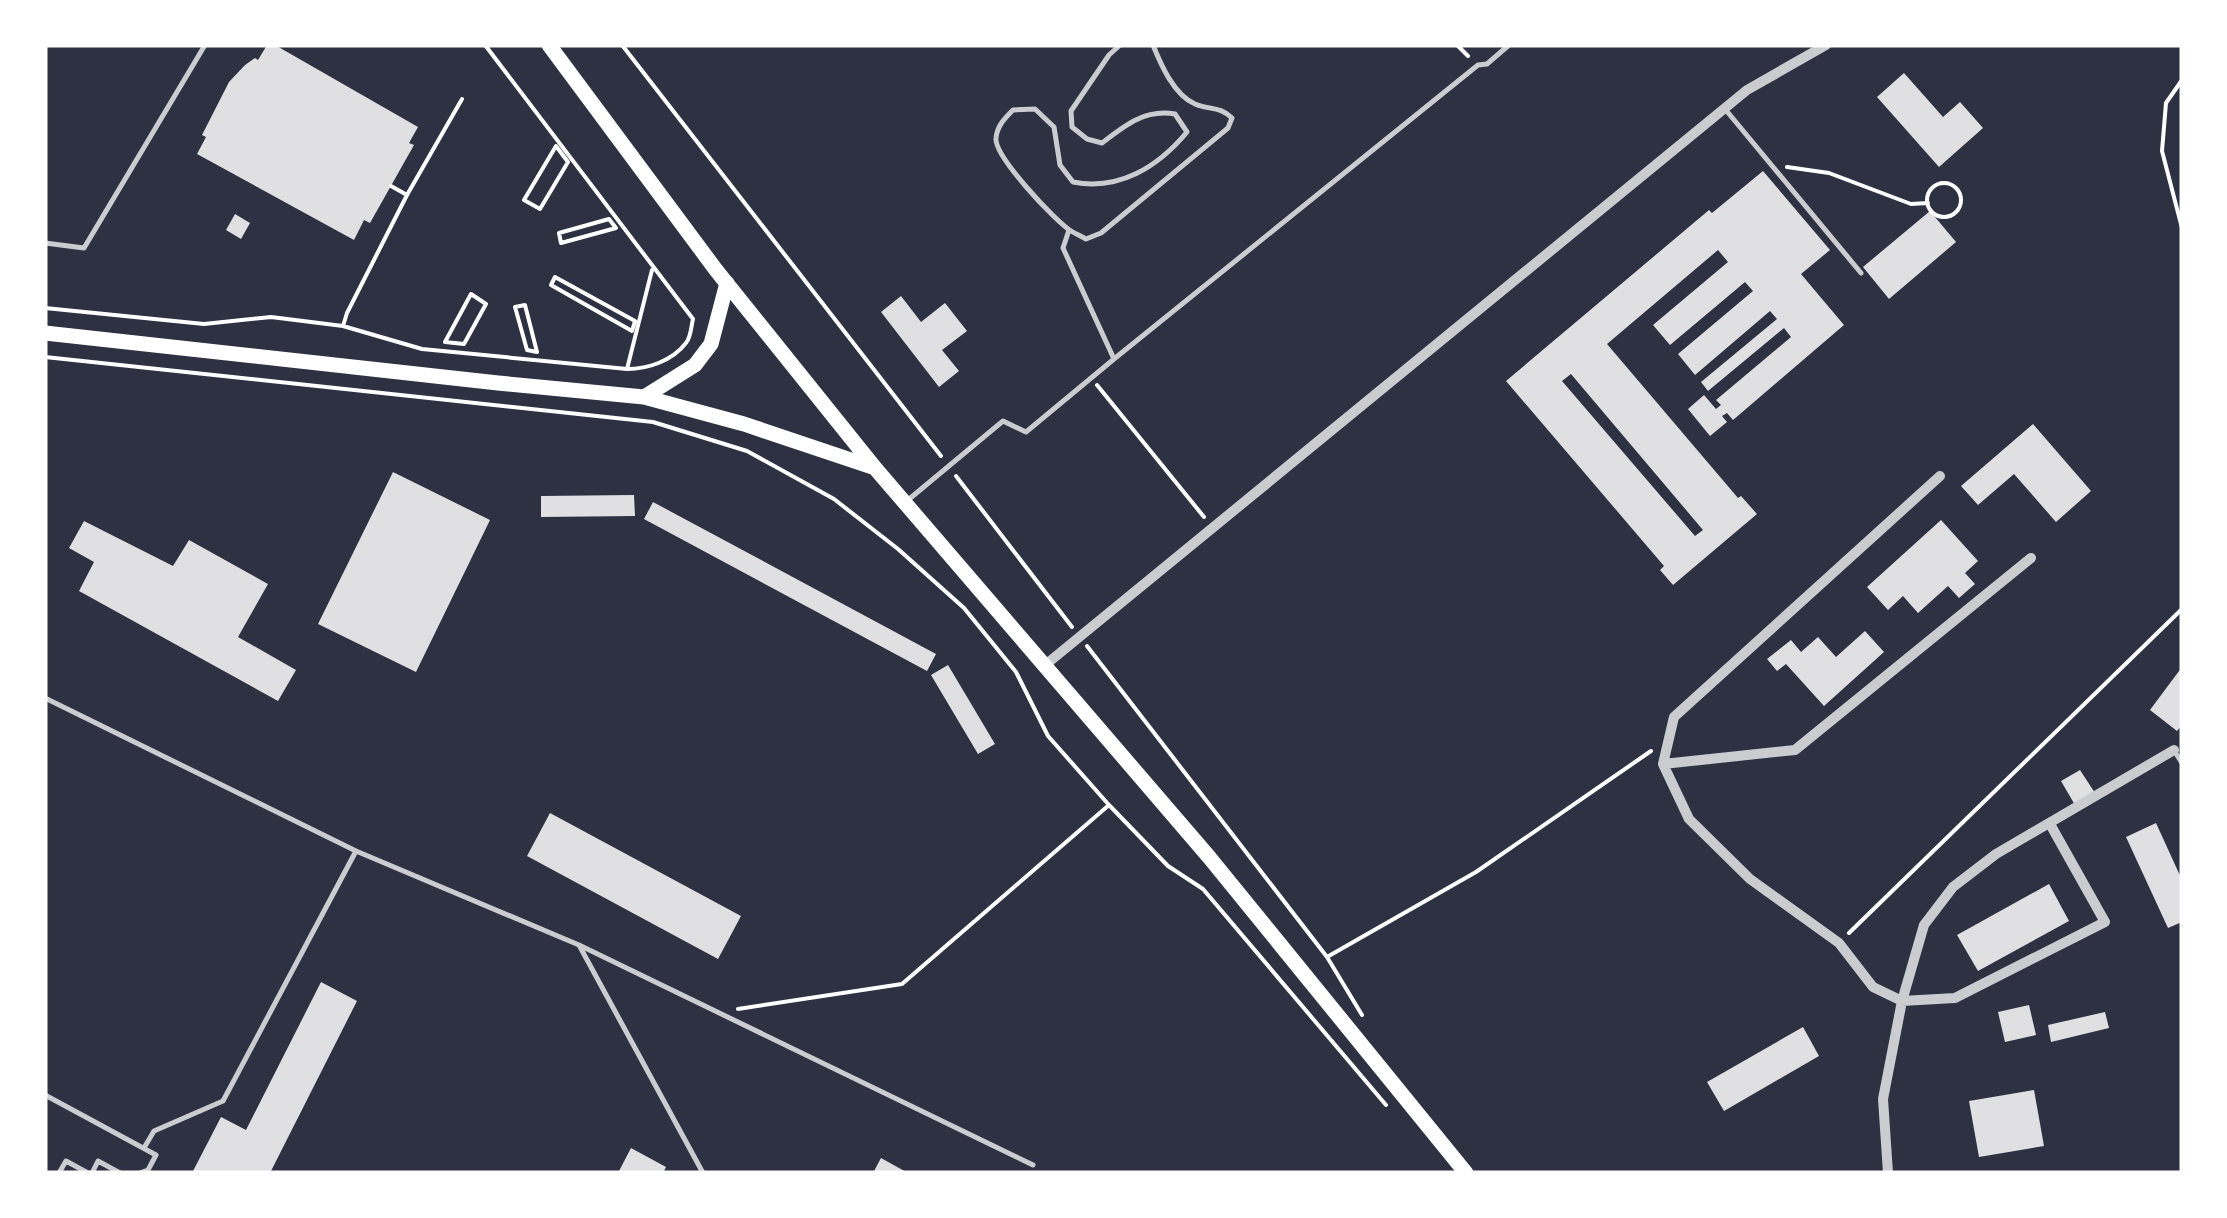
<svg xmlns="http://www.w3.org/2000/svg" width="2227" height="1218" font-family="'Work Sans',sans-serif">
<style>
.building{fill:#e0e0e3;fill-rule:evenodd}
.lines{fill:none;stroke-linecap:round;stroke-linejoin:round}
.path{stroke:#fff;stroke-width:4}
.service{stroke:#caccd0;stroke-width:5}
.minor{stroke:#caccd0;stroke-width:10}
.secondary{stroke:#fff;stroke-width:15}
</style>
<rect width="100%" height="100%" fill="#2d3142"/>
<!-- building -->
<path class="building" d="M 267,45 L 275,45 L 418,127 L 409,143 L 414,145 L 370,223 L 364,220 L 354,240 L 197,154 L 206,137 L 202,135 L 229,82 L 245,65 L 255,58 L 258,60 Z
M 1904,73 L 1943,117 L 1960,102 L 1983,128 L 1939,167 L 1877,97 Z
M 1763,171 L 1830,250 L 1801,274 L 1844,325 L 1733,420 L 1727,413 L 1722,416 L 1727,422 L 1710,436 L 1688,409 L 1704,395 L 1716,409 L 1721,405 L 1716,400 L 1791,337 L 1784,328 L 1708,391 L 1701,382 L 1777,319 L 1770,311 L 1695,375 L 1678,354 L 1753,291 L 1745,282 L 1670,345 L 1653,325 L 1728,262 L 1718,250 L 1607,344 L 1738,498 L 1741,496 L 1757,514 L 1673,585 L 1660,570 L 1664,566 L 1506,381 L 1709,210 L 1712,213 ZM 1571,374 L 1703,530 L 1695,536 L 1562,381 Z
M 1930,211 L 1956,242 L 1889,299 L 1863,267 Z
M 235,214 L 250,223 L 241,239 L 226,230 Z
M 901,296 L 921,322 L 945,303 L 967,331 L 942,350 L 959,371 L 939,387 L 881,312 Z
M 2033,424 L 2091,491 L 2056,522 L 2014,474 L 1978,505 L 1961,486 Z
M 393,472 L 490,520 L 416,672 L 318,624 Z
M 634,495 L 635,516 L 541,517 L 541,496 Z
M 653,502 L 936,654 L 927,671 L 644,519 Z
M 1941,520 L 1978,561 L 1965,573 L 1975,584 L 1959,598 L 1948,586 L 1918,613 L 1903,596 L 1888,610 L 1867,587 Z
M 84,521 L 173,566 L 189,540 L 268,584 L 238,637 L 296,670 L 278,701 L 79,591 L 94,562 L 69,548 Z
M 1865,631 L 1884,652 L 1824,706 L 1786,664 L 1777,671 L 1767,659 L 1791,640 L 1801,652 L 1818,637 L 1836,657 Z
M 948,665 L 995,744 L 978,754 L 931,675 Z
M 2182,667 L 2182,725 L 2177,731 L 2150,710 Z
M 2080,770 L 2095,793 L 2075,805 L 2061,781 Z
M 550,813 L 741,916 L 718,959 L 527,856 Z
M 2156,823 L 2182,880 L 2182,922 L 2168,928 L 2126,837 Z
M 2049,884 L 2069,921 L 1978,971 L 1957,935 Z
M 321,982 L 357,1001 L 270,1173 L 192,1173 L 221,1117 L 246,1130 Z
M 2029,1005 L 2036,1035 L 2005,1042 L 1998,1012 Z
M 2105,1012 L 2109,1028 L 2051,1042 L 2048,1025 Z
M 1803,1027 L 1819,1056 L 1724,1111 L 1707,1082 Z
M 2034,1090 L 2044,1146 L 1979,1157 L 1969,1101 Z
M 631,1148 L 666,1167 L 663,1173 L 618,1173 Z
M 881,1158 L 908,1173 L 873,1173 Z"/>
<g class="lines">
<!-- path -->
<path class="path" d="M 485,45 L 693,319 C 691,327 691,337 686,343 C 672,361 648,369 627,369
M 622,45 L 941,456
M 1457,45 L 1468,56
M 2182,80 L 2166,103 L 2162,151 L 2182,228
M 556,146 L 568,162 L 540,209 L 524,200 Z
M 1787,167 L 1829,173 L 1911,204 L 1928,203
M1927 200a17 17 0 1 1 34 0a17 17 0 1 1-34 0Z
M 391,186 L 407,195
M 609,219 L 616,228 L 561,243 L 559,233 Z
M 555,277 L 635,321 L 632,331 L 551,285 Z
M 471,294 L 486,304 L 464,344 L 445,342 Z
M 525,305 L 537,352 L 527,350 L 515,307 Z
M 45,308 L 204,324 L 271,317 L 343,326 L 347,313 L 407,195 L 462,99
M 343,326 L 422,349 L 627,369 L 652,270
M 45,357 L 653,422 L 747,451 L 834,499 L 898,549 L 964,608 L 1016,672 L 1048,736 L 1109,805 L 1168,866 L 1203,889 L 1386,1105
M 1097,385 L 1204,517
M 956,476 L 1072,627
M 1087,646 L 1327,957 L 1362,1015
M 1849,933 L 2182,609
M 1327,957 L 1476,872 L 1651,751
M 738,1009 L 902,984 L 1109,805"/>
<!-- service -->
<path class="service" d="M 1120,45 L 1109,55 L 1071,111 L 1072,127 L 1087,139 L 1102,143 C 1125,125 1145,109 1175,114 L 1187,132 C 1158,167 1119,191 1073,182 L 1060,165 L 1054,127 L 1035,109 L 1013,110 C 1005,118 997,126 996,138 C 994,156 1055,221 1071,231 C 1076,234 1081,236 1086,239 L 1101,233 L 1228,128 L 1232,118 C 1220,106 1209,110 1195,104 C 1174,95 1161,65 1153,45
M 1725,109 L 1861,273
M 45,243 L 84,248 L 205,45
M 1114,359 L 1478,65 L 1487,64 L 1509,45
M 908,500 L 1003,421 L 1026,432 L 1114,359 L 1063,248 L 1069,230
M 45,698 L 356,851 L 223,1101 L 154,1131 L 144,1148
M 2175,752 L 2182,763
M 356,851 L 579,945 L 703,1173
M 579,945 L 1033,1165
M 45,1095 L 156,1155 L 148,1170 L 140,1173
M 59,1173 L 66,1161 L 88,1173
M 92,1173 L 98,1161 L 120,1173"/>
<!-- minor -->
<path class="minor" d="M 1940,476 L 1674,717 L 1663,764 L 1689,819 L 1750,879 L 1839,943 L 1873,987 L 1902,1001 L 1955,998 L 2105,922 L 2050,824
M 1044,666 L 1747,90 L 1826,45
M 1663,764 L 1795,750 L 2031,558
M 1888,1173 L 1883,1099 L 1902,1001 L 1924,925 L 1953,887 L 1996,854 L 2174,750"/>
<!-- secondary -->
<path class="secondary" d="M 549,45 L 716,270 L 875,468 L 1209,857 L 1466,1173
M 45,333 L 498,383 L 644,397 L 744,424 L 875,468
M 644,397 L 695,365 L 711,344 L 727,283"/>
</g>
<!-- border -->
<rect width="2227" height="1218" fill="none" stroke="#ffffff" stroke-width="95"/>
</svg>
